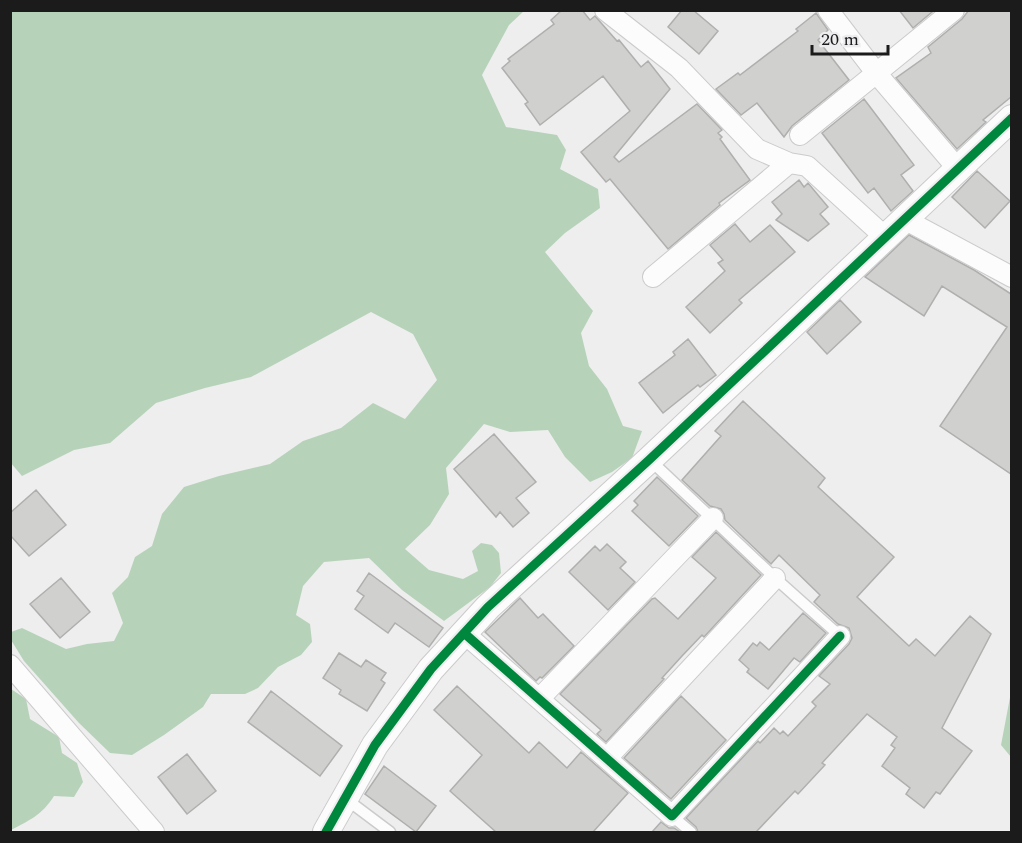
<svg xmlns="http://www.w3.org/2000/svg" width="1022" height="843" font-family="Spectral,serif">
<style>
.forest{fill:#b6d3ba}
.building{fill:#d0d0cf;stroke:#afafae;stroke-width:1.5}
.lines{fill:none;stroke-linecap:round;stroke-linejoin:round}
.service-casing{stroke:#cbcbcc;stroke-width:13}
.minor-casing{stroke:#cbcbcc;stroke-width:22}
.tertiary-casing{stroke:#cbcbcc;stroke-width:28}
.service{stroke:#fcfcfc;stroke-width:10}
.minor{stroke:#fcfcfc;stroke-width:20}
.tertiary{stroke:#fcfcfc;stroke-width:26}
.cycleway-casing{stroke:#ededef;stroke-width:13}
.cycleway{stroke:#00873e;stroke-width:9}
</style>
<rect width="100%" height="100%" fill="#eee"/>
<!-- forest -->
<path class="forest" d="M 11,10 L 524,11 L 509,25 L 482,75 L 506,127 L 557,135 L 566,150 L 560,169 L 598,189 L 600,208 L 565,233 L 545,252 L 593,311 L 581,333 L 589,366 L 607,389 L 623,426 L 642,431 L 632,458 L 612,472 L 590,482 L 565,457 L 548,430 L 510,432 L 484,424 L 446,468 L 449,494 L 430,525 L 405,549 L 429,570 L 463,579 L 478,571 L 472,551 L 481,543 L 492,545 L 499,553 L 501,573 L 490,587 L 444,621 L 402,590 L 369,558 L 324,562 L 303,586 L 296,615 L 310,624 L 312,642 L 301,655 L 278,667 L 258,688 L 245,694 L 211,694 L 203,707 L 164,735 L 132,755 L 110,753 L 79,723 L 24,661 L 11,640 L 11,632 L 22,628 L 66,649 L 87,644 L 114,641 L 123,623 L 112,593 L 128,577 L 135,557 L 152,546 L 162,514 L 184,487 L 219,476 L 270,464 L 303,441 L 341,428 L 373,403 L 405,419 L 437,380 L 413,334 L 371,312 L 251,377 L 205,388 L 156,403 L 110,443 L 74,450 L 22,476 L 10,462 Z
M 11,689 L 26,699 L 30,719 L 59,737 L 62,753 L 77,763 L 83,782 L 74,797 L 54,796 C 42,815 30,820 11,830 Z
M 1011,692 L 1012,757 L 1011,757 L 1001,745 Z"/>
<!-- building -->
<path class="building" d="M 562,10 L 582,10 L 590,20 L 595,16 L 617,41 L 619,40 L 641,67 L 648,61 L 670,89 L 614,157 L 619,162 L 697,104 L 722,130 L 718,133 L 722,137 L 720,139 L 750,180 L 719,203 L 720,205 L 668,249 L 610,179 L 606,182 L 581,152 L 630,111 L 603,76 L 540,125 L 525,104 L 528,102 L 502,68 L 510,61 L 508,59 L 554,24 L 551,20 Z
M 682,10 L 693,10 L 718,31 L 699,54 L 668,27 Z
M 899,10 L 931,10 L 932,12 L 913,28 Z
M 969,10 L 1011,10 L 1011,97 L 983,120 L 986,122 L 957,149 L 896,78 L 931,53 L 928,47 L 962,19 Z
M 816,13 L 828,30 L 818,40 L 849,80 L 792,126 L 784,137 L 757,103 L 741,115 L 716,89 L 738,73 L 740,75 L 798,31 L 796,29 Z
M 864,99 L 914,165 L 901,175 L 913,191 L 891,211 L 874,188 L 868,193 L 822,133 Z
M 977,171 L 1010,201 L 985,228 L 952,197 Z
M 799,180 L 804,187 L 808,183 L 828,207 L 820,214 L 829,224 L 808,241 L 776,220 L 782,214 L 772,202 Z
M 735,224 L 750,242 L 770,225 L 795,252 L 739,300 L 742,303 L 710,333 L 686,307 L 725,271 L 718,263 L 723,260 L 710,245 Z
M 909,235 L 974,270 L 1011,294 L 1011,474 L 940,426 L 1007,327 L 942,286 L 924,316 L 865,277 Z
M 840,300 L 861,322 L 827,354 L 807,332 Z
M 688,339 L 716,375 L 700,387 L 698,385 L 663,413 L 639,383 L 675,355 L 673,352 Z
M 743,401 L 825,478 L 818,487 L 894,557 L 857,597 L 909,646 L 916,639 L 935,656 L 970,616 L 991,634 L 942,728 L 972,751 L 940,794 L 936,792 L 924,808 L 906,794 L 910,788 L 882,766 L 895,748 L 891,745 L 897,737 L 867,714 L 822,763 L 825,765 L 798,794 L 795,791 L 756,832 L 698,832 L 696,827 L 686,818 L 758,741 L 760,743 L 774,728 L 780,734 L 783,731 L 788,736 L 816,706 L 812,702 L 830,684 L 819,676 L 849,644 L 852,638 L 849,628 L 838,624 L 814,602 L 820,595 L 779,555 L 771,564 L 725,520 L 724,514 L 721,509 L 710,506 L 682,480 L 721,436 L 715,431 Z
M 494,434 L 536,482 L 516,498 L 529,513 L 513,527 L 500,512 L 496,517 L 454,469 Z
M 657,477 L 698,516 L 669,546 L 632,511 L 638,505 L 634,501 Z
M 36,490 L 66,525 L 29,556 L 10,535 L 10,513 Z
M 716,532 L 761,575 L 704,637 L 702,635 L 682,656 L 662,678 L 664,679 L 606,742 L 597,734 L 601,730 L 560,694 L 652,599 L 655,598 L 678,619 L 716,578 L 692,557 Z
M 607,544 L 626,562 L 620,568 L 635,582 L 608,610 L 569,572 L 595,546 L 600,551 Z
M 369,573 L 443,628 L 429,647 L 395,623 L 388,633 L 355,609 L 364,596 L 357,591 Z
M 61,578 L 90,612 L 60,638 L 30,604 Z
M 520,598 L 538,618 L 543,614 L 574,646 L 542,678 L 540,677 L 536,681 L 485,632 Z
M 803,613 L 826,633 L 800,662 L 794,658 L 768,689 L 747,672 L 749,669 L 739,660 L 753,643 L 757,646 L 760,642 L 769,650 Z
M 339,653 L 361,667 L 366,660 L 386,673 L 381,680 L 385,683 L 367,711 L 339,694 L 341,690 L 323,678 Z
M 457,686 L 529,753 L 539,742 L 567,768 L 581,752 L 628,793 L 593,832 L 496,832 L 450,791 L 482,755 L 434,710 Z
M 271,691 L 342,746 L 320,776 L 248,722 Z
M 681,696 L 726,740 L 671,799 L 624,758 Z
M 187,754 L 216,791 L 187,814 L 158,777 Z
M 384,766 L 436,806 L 416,832 L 365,794 Z
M 661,822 L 669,828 L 674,828 L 680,832 L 652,832 Z"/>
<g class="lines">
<defs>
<path id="service" d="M 650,460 L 775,578 L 840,636
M 346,799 L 390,832
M 672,816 L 691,832"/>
<path id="minor" d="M 605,10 L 679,68 L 757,149 L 789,163 L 807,166 L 885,237
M 828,10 L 877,74 L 958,169
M 800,135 L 954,10
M 904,219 L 1012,277
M 653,277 L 789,163
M 464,633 L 672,816 L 840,636
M 10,665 L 154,832
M 539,699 L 713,518
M 607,758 L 775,578"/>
<path id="tertiary" d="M 326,832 L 375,745 L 431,669 L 488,607 L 649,460 L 1012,118"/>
</defs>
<!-- service casing -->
<use href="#service" class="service-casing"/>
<!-- minor casing -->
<use href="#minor" class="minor-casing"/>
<!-- tertiary casing -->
<use href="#tertiary" class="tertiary-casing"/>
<!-- service -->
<use href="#service" class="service"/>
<!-- minor -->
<use href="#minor" class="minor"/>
<!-- tertiary -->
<use href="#tertiary" class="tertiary"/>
<defs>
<path id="cycleway" d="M 464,633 L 672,816 L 840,636
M 326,832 L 375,745 L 431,669 L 488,607 L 649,460 L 1012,118"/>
</defs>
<!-- cycleway casing -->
<use href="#cycleway" class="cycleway-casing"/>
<!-- cycleway -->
<use href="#cycleway" class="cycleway"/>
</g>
<!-- border -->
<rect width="1022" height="843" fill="none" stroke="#1b1b1c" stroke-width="24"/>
<!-- scale -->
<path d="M812 45v9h76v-9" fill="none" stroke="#1b1b1c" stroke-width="3"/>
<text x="821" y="45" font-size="18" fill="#1b1b1c" stroke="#ededef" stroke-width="4.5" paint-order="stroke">20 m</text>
</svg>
